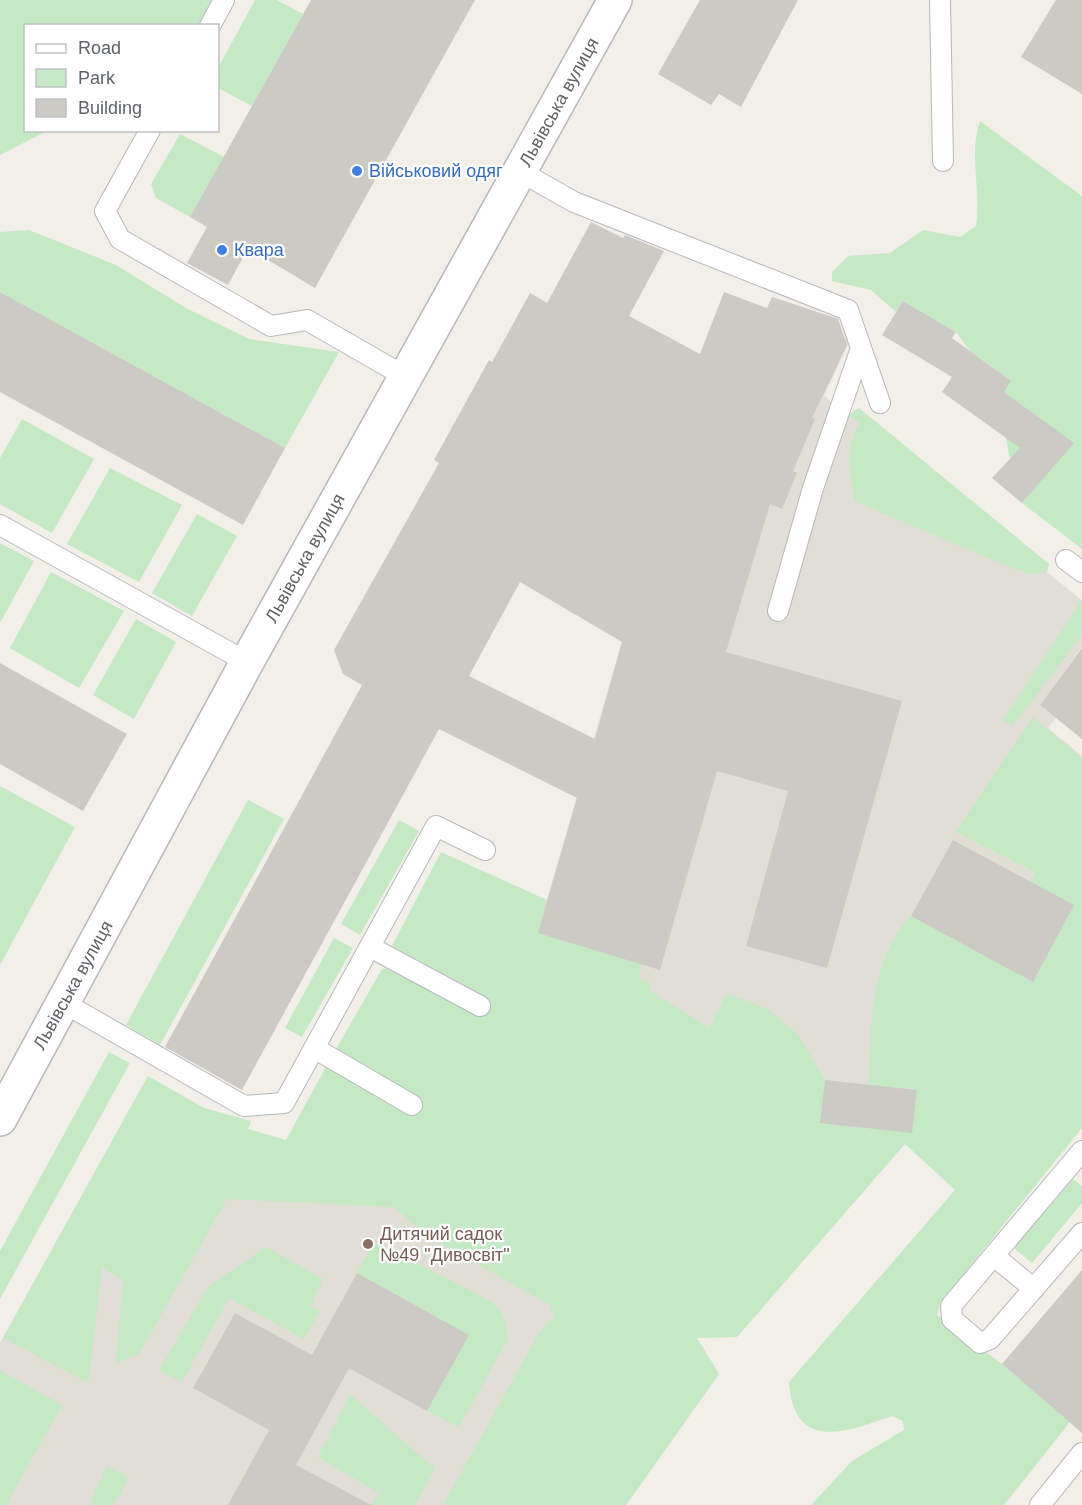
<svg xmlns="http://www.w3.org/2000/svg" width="1082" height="1505" font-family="Arial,sans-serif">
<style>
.education{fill:#e1ded6}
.green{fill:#c5e8c5}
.building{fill:#cccac5;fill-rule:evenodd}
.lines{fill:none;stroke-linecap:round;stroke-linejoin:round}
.lane-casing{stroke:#b5b8bc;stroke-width:22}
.street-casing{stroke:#b5b8bc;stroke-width:36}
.lane{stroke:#fff;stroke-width:20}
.street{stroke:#fff;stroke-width:33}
.shop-dot{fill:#3f7fe0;stroke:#fff;stroke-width:2}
.education-dot{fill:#8d6e63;stroke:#fff;stroke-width:2}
.labels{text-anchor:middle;stroke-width:4.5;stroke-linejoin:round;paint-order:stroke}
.street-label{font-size:18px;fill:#5f6368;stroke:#fff}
.shop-label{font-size:18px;fill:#366cbe;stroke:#fff;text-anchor:start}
.education-label{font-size:18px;fill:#785e54;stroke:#fff;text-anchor:start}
</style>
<rect width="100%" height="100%" fill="#f1efe8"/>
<!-- education -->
<path class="education" d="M 772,297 L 836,318 L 830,332 L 850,340 L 824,396 L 1082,600 L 1082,647 L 1040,705 L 1056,718 L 1048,728 L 1082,756 L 1082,993 L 922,1129 L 672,1298 L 719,1374 L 626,1505 L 0,1505 L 0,1343 L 144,1083 L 290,1153 L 484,1115 L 674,463 L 734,389 Z"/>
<!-- green -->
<path class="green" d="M 0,0 L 216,0 L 201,25 L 26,26 L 26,130 L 47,131 L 0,155 Z
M 255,0 L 277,0 L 303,14 L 252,106 L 218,88 L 218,68 Z
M 980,121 L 1082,196 L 1082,549 L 1022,503 L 1039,483 L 1010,459 L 1006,438 L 1028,410 L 1000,389 L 995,369 L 970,351 L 956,332 L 903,301 L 896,312 L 871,290 L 832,281 L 832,272 L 848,256 L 890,253 L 923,230 L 960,237 L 976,226 C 982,190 968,156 980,121 Z
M 180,134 L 224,157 L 190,217 L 156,198 L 151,184 Z
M 29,230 L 116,265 L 186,308 L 249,339 L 339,352 L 285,448 L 0,292 L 0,232 Z
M 859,408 L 1049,564 L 1047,572 L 1030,574 L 1012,568 L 854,501 C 851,474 843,447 860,424 L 848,415 Z
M 22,419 L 94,459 L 52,533 L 0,504 L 0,458 Z
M 110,468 L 182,505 L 139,582 L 67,544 Z
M 197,514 L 237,536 L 192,616 L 152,593 Z
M 0,543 L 34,561 L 0,623 Z
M 51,572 L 124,611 L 79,688 L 10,648 Z
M 1082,600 L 1082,634 L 1013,726 L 1003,720 Z
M 136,619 L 176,642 L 134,719 L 93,695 Z
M 1033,717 L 1082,758 L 1082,1128 L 940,1303 L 937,1315 L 1002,1364 L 1070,1422 L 1004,1505 L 811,1505 L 852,1461 L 904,1430 L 903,1421 L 892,1416 C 846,1432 794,1453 789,1382 L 955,1190 L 905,1144 L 737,1337 L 697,1338 L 719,1374 L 626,1505 L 443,1505 L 539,1333 L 554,1316 L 549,1304 L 427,1236 L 394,1207 L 227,1199 L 139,1354 L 116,1363 L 123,1280 L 102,1267 L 89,1380 L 85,1381 L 3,1338 L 148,1076 L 204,1108 L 251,1121 L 248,1129 L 286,1140 L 328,1063 L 420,1107 L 416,1096 L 335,1051 L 382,969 L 388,968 L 481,1016 L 488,998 L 392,946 L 441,852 L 547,900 L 539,932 L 642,965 L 639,978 L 651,983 L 650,991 L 709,1028 L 727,993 L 770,1010 L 799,1036 L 825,1080 L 821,1123 L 911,1133 L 917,1090 L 869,1085 C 870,1030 870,958 911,916 L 1033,982 L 1074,905 L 1030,882 L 1035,872 L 956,832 Z
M 0,786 L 75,827 L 0,965 Z
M 248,800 L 284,819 L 160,1045 L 126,1025 Z
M 399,820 L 419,831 L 360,935 L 341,924 Z
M 334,938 L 353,948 L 302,1037 L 285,1028 Z
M 109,1052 L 130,1063 L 0,1299 L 0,1251 Z
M 1073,1179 L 1082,1186 L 1082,1203 L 1032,1263 L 1014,1248 Z
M 374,1241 L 494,1303 C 504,1314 507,1325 508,1339 L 459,1427 L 427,1411 L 469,1335 L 357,1273 Z
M 266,1247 L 323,1279 L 310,1306 L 320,1311 L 304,1339 L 229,1298 L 182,1382 L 159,1370 L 208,1287 Z
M 0,1370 L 62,1405 L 6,1505 L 0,1505 Z
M 350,1394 L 435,1469 L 415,1505 L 371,1505 L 379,1493 L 318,1457 Z
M 107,1466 L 129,1477 L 114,1505 L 89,1505 Z"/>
<!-- building -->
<path class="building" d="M 311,0 L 475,0 L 315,288 L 248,248 L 228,285 L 187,263 L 207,227 L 190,217 Z
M 700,0 L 798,0 L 741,107 L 719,94 L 711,105 L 658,74 Z
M 1056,0 L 1082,0 L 1082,94 L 1021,57 Z
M 591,222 L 623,238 L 625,235 L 664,251 L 629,316 L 700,354 L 724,292 L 767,308 L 772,297 L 838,319 L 847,345 L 812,418 L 815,419 L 793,471 L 797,473 L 782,509 L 770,504 L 726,652 L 902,701 L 827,968 L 746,946 L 788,791 L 717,771 L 660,970 L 538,933 L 577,798 L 439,729 L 242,1090 L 165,1047 L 362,685 L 343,674 L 334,650 L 439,463 L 434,460 L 489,360 L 492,362 L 530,293 L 547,303 ZM 520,582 L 622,642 L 595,739 L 469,676 Z
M 0,292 L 285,448 L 243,525 L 0,392 Z
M 903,301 L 956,332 L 952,338 L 1011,381 L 1004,392 L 1074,443 L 1022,503 L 992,478 L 1020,448 L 942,392 L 952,377 L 882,335 Z
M 1082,648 L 1082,739 L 1040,705 Z
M 0,663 L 127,734 L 83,811 L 0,764 Z
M 953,840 L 1074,905 L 1033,982 L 911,916 Z
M 825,1080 L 917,1090 L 912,1133 L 820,1123 Z
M 1082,1270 L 1082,1433 L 1002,1364 Z
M 357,1273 L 469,1335 L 427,1411 L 349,1368 L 296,1465 L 371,1505 L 228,1505 L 269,1430 L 193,1388 L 235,1313 L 312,1355 Z"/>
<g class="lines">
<defs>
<path id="lane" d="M 940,0 L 943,161
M 210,26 L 224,0
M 150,130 L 105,211 L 120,239 L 271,326 L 307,320 L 406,377
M 521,172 L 574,202 L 848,310 L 880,403
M 0,525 L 247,662
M 1066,560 L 1082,572
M 778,611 L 813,488 L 860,351
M 370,947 L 480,1006
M 64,1003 L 244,1106 L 284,1103 L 436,826 L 485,850
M 314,1048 L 412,1105
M 1082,1151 L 951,1306 L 952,1319 L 980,1343 L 990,1339 L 1082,1233
M 994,1256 L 1034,1289
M 1040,1505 L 1082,1453"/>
<path id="street" d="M 0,1119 L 247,662 L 615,0"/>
</defs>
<!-- lane casing -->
<use href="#lane" class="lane-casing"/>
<!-- street casing -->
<use href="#street" class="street-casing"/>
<!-- lane -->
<use href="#lane" class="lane"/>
<!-- street -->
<use href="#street" class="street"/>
</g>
<!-- markers -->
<g class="shop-dot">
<circle cx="357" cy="171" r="6"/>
<circle cx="222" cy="250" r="6"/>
</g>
<circle class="education-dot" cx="368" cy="1244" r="6"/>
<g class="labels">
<!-- street labels -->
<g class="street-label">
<text transform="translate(559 102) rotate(-61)" y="6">Львівська вулиця</text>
<text transform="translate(305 558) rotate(-61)" y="6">Львівська вулиця</text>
<text transform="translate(73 985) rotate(-61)" y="6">Львівська вулиця</text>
</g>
<!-- shop labels -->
<g class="shop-label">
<text x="369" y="177">Військовий одяг</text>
<text x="234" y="256">Квара</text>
</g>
<!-- education labels -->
<g class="education-label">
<text x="380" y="1240">Дитячий садок<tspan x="380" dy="21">№49 "Дивосвіт"</tspan></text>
</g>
</g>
<!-- legend -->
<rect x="24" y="24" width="195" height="108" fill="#ffffff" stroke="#bfc1c3" stroke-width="1.5"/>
<rect x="36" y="44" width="30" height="9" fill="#ffffff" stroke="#bfc1c3" stroke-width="1.5"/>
<text x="78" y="54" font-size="18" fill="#5f6368">Road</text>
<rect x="36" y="69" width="30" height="18" fill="#c5e8c5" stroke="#bfc1c3" stroke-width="1.5"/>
<text x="78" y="84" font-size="18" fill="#5f6368">Park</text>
<rect x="36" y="99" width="30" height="18" fill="#cccac5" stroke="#bfc1c3" stroke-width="1.5"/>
<text x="78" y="114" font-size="18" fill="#5f6368">Building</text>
</svg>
